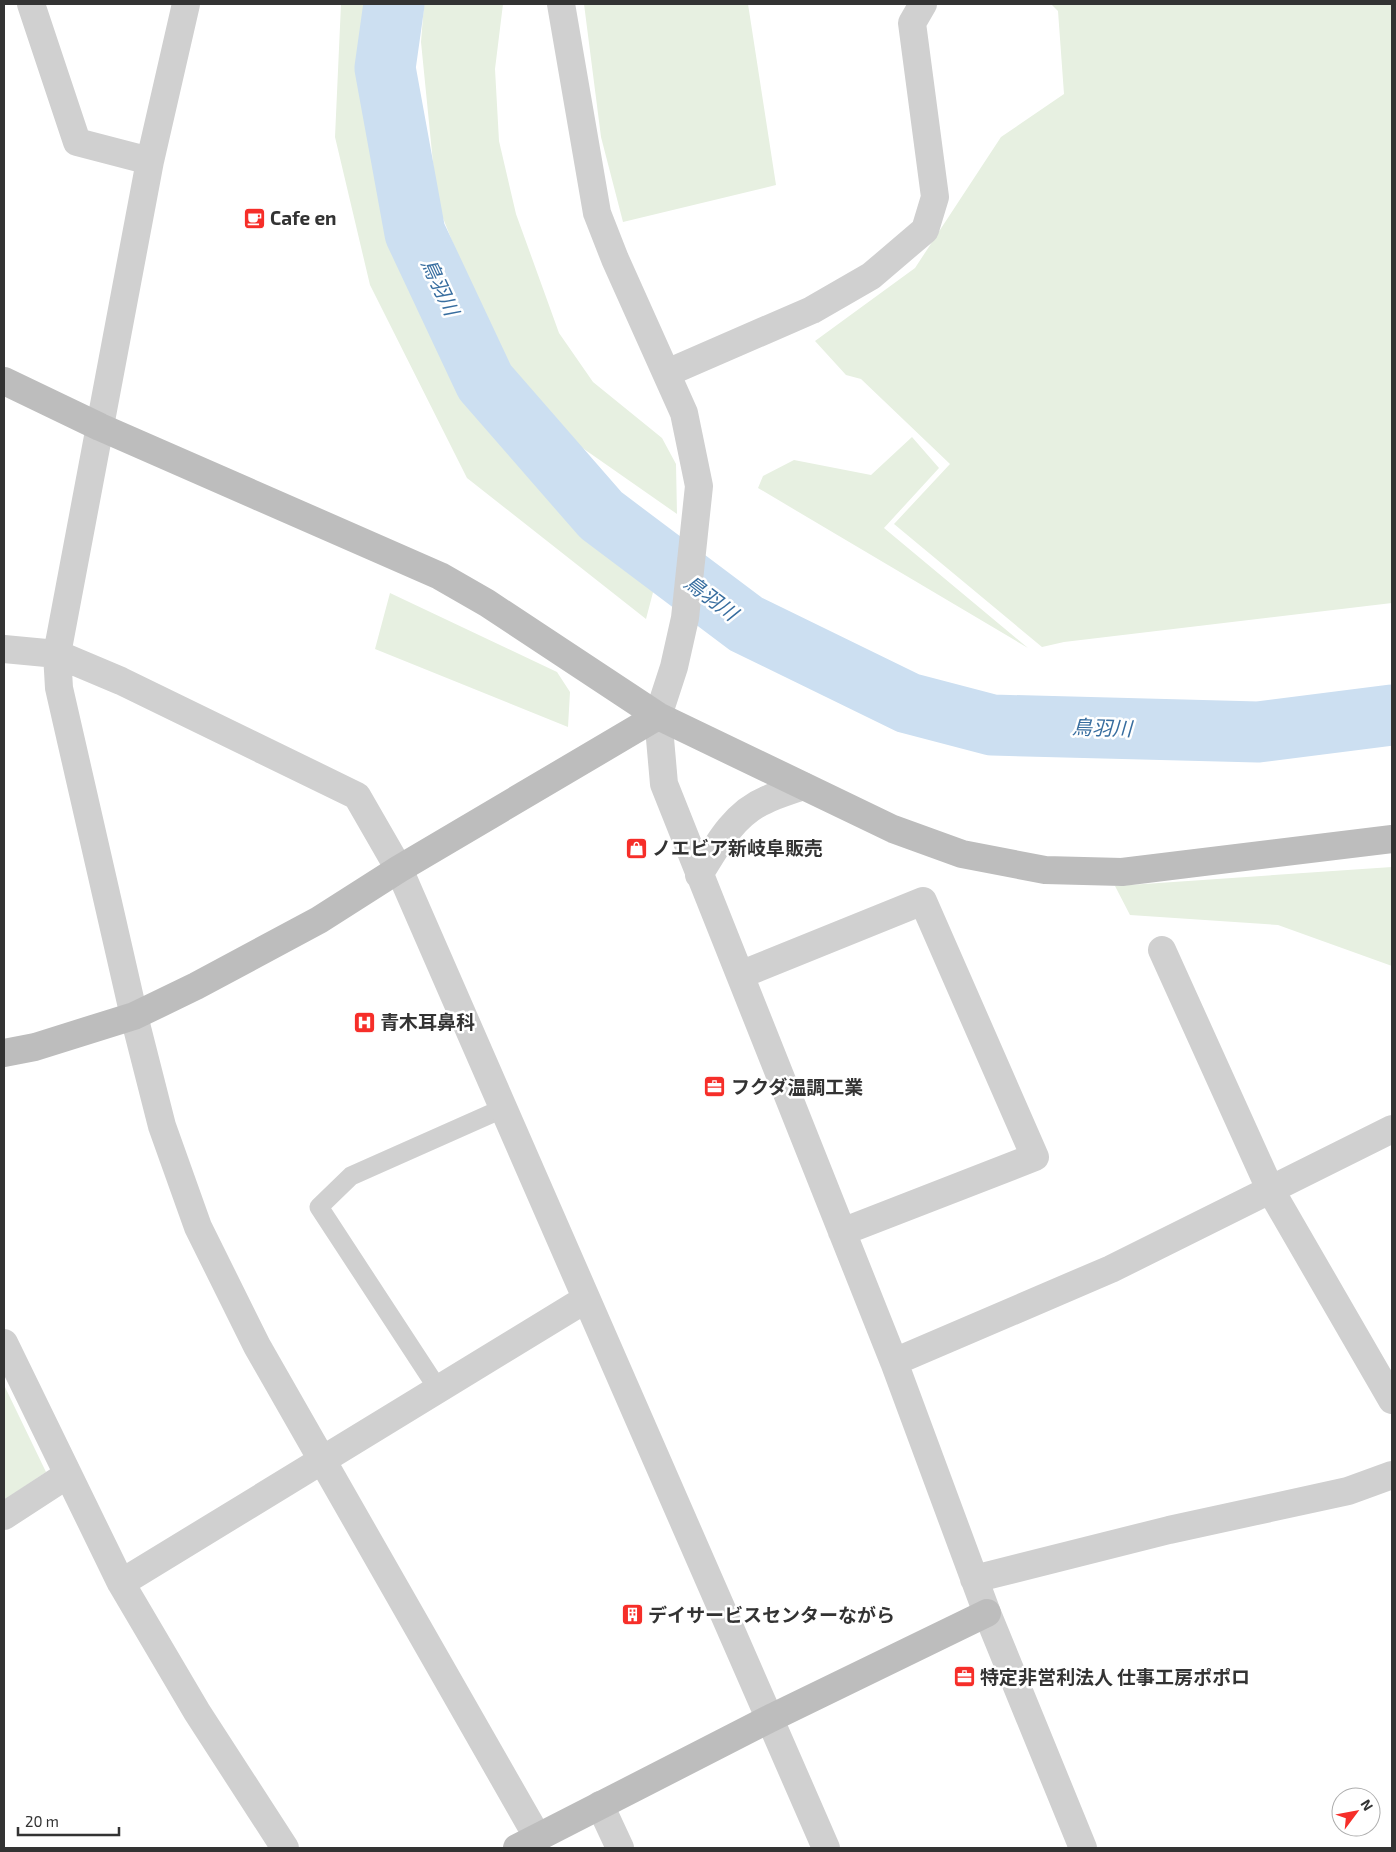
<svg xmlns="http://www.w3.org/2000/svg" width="1396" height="1852" font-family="'Exo 2','Noto Sans JP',sans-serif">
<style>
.green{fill:#e7f0e1}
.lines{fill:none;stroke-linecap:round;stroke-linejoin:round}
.river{stroke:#ccdff1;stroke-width:61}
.lane{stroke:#d0d0d0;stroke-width:19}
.street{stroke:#d0d0d0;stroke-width:28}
.secondary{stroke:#bdbdbd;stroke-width:28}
.labels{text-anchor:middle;stroke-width:5;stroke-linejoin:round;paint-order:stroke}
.poi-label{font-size:19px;font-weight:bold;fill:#333;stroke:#fff;text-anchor:start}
.water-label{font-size:20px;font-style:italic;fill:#376d9f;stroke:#fff}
</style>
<rect width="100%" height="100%" fill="#fff"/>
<!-- green -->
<path class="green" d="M 341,4 L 365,4 L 383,198 L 450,377 L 656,581 L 646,619 L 467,478 L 370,285 L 335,137 Z
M 424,4 L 503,4 L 495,69 L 499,141 L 516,214 L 559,333 L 593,382 L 662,438 L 676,464 L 677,514 L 561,433 L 495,349 L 437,203 L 421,42 Z
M 584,4 L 748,4 L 776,185 L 623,222 L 601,137 Z
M 1051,4 L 1392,4 L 1392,603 L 1064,642 L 1042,647 L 894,524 L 950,464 L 861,379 L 846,375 L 815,341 L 915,268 L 1001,137 L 1064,94 L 1058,11 Z
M 912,437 L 939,468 L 884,528 L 1028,648 L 758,488 L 763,476 L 794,460 L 871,475 Z
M 390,593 L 557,672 L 570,692 L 568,727 L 375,649 Z
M 1392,867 L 1392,966 L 1278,925 L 1130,915 L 1115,886 Z
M 4,1385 L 46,1472 L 4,1500 Z"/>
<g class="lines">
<!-- river -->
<path class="river" d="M 394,4 L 385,68 L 415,233 L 485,382 L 601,515 L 746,624 L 908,703 L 992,725 L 1258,732 L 1392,715"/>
<!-- lane -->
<path class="lane" d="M 438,1389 L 319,1207 L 351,1176 L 504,1108"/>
<!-- street -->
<path class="street" d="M 31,4 L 77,142 L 150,161
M 186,4 L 150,161 L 57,654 L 59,688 L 134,1016 L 162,1126 L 198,1227 L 257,1346 L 538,1838
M 561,4 L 597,213 L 615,259 L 684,413 L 699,486 L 685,618 L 674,667 L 658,716 L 664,784 L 894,1362 L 987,1613 L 1083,1848
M 667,373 L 812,310 L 871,276 L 925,230 L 935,197 L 912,23 L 923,4
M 4,649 L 57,654 L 121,681 L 357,796 L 399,869 L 826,1848
M 699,875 C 716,847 734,813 766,800 C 778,794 790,791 803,786
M 1162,950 L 1270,1189 L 1392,1400
M 740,975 L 923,901 L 1035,1157 L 842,1232
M 4,1343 L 121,1583 L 197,1712 L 285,1848
M 894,1362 L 1111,1269 L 1392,1129
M 4,1516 L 67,1475
M 974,1579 L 1169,1530 L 1348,1491 L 1392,1475
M 121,1583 L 586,1299
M 600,1805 L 620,1848"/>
<!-- secondary -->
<path class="secondary" d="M 4,381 L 100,427 L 440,576 L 487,603 L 658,716 L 893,829 L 962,854 L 1045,870 L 1122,872 L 1392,839
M 4,1053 L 35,1047 L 134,1016 L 196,986 L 319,920 L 399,869 L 658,716
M 517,1848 L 771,1718 L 987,1613"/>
</g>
<!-- icons -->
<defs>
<symbol id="cafe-square" viewBox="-11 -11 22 22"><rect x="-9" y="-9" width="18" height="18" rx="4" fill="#f62e29" stroke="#fff"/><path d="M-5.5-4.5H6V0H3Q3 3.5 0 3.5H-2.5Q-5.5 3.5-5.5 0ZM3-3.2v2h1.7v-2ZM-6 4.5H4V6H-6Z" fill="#fff"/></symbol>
<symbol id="shop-square" viewBox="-11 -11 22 22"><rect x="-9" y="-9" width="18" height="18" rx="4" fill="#f62e29" stroke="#fff"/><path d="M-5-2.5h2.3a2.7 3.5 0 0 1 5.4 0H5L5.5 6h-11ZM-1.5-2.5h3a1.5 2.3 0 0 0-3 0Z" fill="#fff"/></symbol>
<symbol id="hospital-square" viewBox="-11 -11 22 22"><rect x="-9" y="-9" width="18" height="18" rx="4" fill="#f62e29" stroke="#fff"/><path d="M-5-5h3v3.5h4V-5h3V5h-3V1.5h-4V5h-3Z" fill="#fff"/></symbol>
<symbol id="office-square" viewBox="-11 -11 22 22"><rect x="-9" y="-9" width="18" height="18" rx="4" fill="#f62e29" stroke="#fff"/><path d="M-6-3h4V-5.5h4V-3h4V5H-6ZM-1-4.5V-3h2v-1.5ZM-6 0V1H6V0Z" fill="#fff"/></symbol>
<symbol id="building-square" viewBox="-11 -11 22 22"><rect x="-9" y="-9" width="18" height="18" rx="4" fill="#f62e29" stroke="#fff"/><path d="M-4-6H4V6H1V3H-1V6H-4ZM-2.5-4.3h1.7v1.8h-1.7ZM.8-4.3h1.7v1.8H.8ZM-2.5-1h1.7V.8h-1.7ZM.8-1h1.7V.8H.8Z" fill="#fff"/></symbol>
</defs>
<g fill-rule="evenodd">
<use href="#cafe-square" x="242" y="206" width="25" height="25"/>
<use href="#shop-square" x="624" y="836" width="25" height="25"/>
<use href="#hospital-square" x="352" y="1010" width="25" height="25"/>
<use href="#office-square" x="702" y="1074" width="25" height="25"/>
<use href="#building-square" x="620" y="1602" width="25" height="25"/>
<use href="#office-square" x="952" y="1664" width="25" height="25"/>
</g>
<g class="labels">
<!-- poi labels -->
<g class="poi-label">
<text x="270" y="225">Cafe en</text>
<text x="652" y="855">ノエビア新岐阜販売</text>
<text x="380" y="1029">青木耳鼻科</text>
<text x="731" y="1094">フクダ温調工業</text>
<text x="648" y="1622">デイサービスセンターながら</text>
<text x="980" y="1684">特定非営利法人 仕事工房ポポロ</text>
</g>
<!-- water labels -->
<g class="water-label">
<text transform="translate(440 287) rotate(65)" y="7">鳥羽川</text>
<text transform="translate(711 598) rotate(37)" y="7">鳥羽川</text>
<text transform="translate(1102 728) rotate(2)" y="7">鳥羽川</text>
</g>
</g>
<!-- border -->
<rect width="1396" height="1852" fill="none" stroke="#333333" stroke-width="10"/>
<!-- north arrow -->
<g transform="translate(1356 1812) rotate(58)"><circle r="24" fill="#ffffff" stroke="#adadad"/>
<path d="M0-4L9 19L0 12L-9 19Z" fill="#f62e29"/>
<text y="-8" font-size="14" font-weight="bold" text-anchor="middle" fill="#333333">N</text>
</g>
<!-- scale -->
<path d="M18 1827v8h101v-8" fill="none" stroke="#333333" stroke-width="2.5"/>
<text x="25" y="1827" font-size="15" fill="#333333" stroke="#ffffff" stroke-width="4" paint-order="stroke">20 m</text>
</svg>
